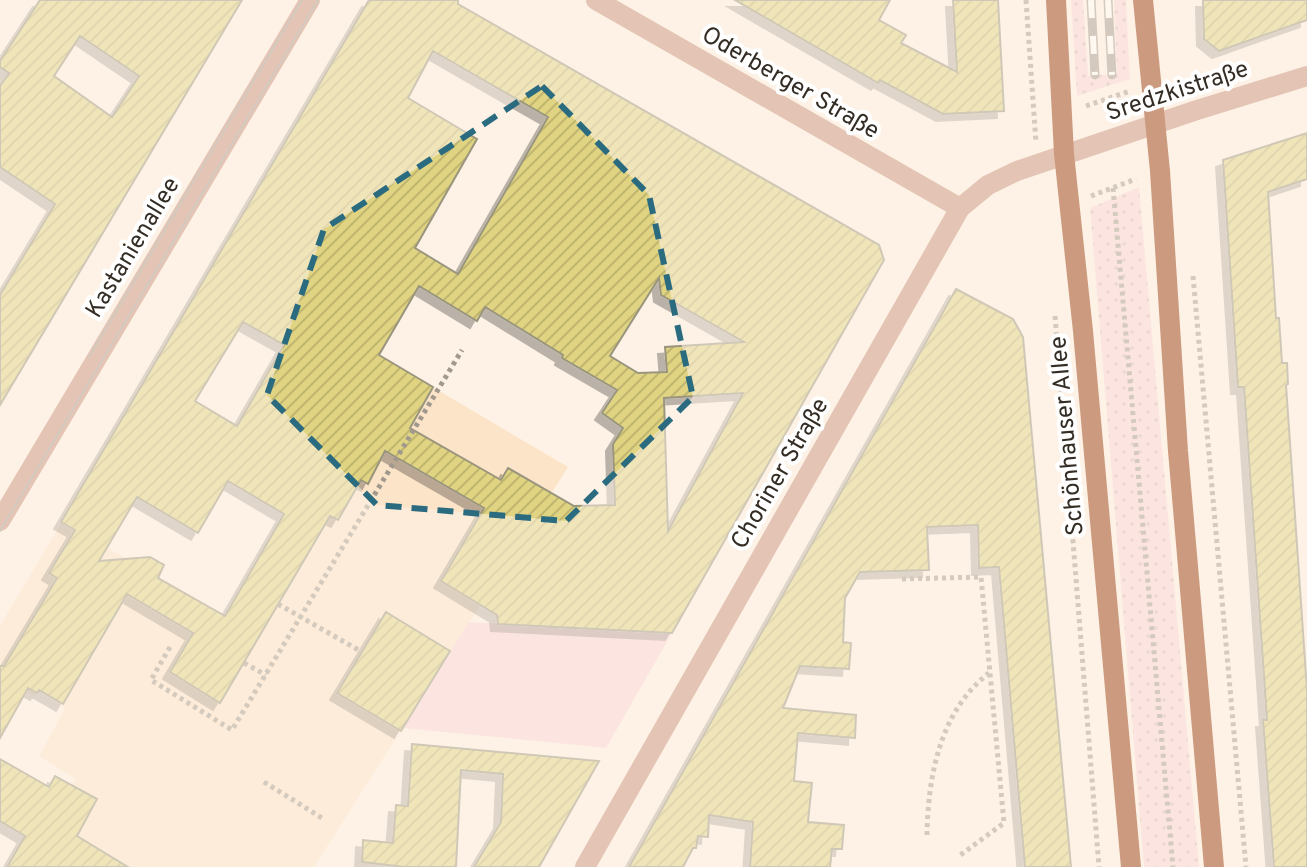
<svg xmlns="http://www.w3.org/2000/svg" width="1307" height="867" font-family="Overpass,sans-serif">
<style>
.built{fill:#fce4c9}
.grass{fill:url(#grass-dots)}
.green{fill:#fad6da}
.building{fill:url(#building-hatch);stroke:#9a967e;stroke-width:2;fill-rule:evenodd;filter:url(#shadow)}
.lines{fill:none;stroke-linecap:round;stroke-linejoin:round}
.path{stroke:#a2998e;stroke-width:5;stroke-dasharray:4 4;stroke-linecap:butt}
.minor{stroke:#c48d7a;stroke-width:20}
.major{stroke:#913004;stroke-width:20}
.tram{stroke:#a2988e;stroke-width:2}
.rail-casing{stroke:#a2988e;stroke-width:9}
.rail{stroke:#fff;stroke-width:6;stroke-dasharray:18;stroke-linecap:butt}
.marked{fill:none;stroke:#2b6b80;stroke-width:6;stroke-dasharray:16 10;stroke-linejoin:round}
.labels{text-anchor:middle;stroke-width:8;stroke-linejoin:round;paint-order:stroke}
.street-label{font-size:24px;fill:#342d25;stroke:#fff}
</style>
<defs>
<pattern id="grass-dots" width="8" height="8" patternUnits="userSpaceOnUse" patternTransform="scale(2)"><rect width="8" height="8" fill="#fad6da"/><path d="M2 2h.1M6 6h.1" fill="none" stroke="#d7b8bb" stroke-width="1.8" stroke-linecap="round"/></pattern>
<pattern id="building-hatch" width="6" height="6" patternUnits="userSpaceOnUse" patternTransform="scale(2)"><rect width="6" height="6" fill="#e0d482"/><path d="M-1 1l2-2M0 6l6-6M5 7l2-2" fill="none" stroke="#c1b670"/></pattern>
<filter id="shadow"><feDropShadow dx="-7" dy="7" stdDeviation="0" flood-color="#0004"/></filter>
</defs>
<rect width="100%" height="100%" fill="#fdf2e5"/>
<!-- built -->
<path class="built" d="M 378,355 L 568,467 L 314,867 L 130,867 L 52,821 L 76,779 L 39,756 L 65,709 L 62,704 L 39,691 L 34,695 L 28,692 L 29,687 L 0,668 L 0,626 L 62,522 L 225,615 Z"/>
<!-- grass -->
<path class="grass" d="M 1071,0 L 1083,0 L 1088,76 L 1117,74 L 1114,0 L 1126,0 L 1130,79 L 1077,96 Z
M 1139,187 L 1199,867 L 1144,867 L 1090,208 Z"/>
<!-- green -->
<path class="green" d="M 469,622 L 672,633 L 606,748 L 403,728 Z"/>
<!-- building -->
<path class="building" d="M 40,0 L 242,0 L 0,405 L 0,295 L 55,204 L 0,167 L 0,86 L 9,73 L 0,67 L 0,61 ZM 80,36 L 139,76 L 112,117 L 54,76 Z
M 369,0 L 458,0 L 458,4 L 879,245 L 884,260 L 672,633 L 498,624 L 497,615 L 441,581 L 484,508 L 385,451 L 368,484 L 361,480 L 338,520 L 330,516 L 220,703 L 170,672 L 193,633 L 127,594 L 63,704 L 39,690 L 37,693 L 28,688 L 0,738 L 0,666 L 4,666 L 57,578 L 49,573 L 75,530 L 61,522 ZM 433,51 L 548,117 L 458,274 L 415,248 L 477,139 L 408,98 ZM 659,278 L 661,295 L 744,342 L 665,347 L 667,372 L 638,373 L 610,356 ZM 419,286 L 477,321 L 485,307 L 563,355 L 562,358 L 617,390 L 602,413 L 623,428 L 613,444 L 615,505 L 574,506 L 508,468 L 501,480 L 410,428 L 433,387 L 379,355 ZM 243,322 L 284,345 L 237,426 L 195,401 ZM 743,393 L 668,531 L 664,398 ZM 228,481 L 284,514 L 225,616 L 158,578 L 164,565 L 150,557 L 99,561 L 137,497 L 198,533 Z
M 735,0 L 890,0 L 879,20 L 906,35 L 901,43 L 957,72 L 953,0 L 998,0 L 1004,111 L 943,114 L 880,80 L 878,83 Z
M 1203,0 L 1307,0 L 1307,20 L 1219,51 L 1204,39 Z
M 1307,133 L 1307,179 L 1268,192 L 1276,318 L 1279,318 L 1282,363 L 1287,363 L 1288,384 L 1286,385 L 1307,690 L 1307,867 L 1274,867 L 1263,720 L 1267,720 L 1244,387 L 1238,387 L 1223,160 Z
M 956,289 L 1013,319 L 1023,337 L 1071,867 L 1025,867 L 999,567 L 979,568 L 978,525 L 927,527 L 929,570 L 860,572 L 845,598 L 843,642 L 851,643 L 849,669 L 800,666 L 783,708 L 856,715 L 855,738 L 798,733 L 794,781 L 812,783 L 808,822 L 844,825 L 842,849 L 832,849 L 830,867 L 750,867 L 753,822 L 709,815 L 708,837 L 698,836 L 696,848 L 693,848 L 683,867 L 629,867 Z
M 386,612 L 450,651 L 401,731 L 337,693 Z
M 412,744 L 599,761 L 539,867 L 474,867 L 501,822 L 503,774 L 461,770 L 456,867 L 405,867 L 362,862 L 363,840 L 393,843 L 396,805 L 408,806 Z
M 0,759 L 49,787 L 55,776 L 97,799 L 77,836 L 128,867 L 7,867 L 25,836 L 0,821 Z"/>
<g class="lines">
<!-- path -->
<path class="path" d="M 1026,0 L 1036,143
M 1086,106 L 1130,91
M 1113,188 L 1173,867
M 1091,196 L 1136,179
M 1193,276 L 1246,867
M 1055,316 L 1099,867
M 902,579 L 981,577 L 1004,823 L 959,856
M 278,604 L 362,652
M 170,647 L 151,680 L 232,730 L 462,350
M 244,663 L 266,675
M 264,782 L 322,818
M 927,835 C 928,776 940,711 989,673"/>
<!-- minor -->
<path class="minor" d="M 596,0 L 960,208
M 0,521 L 310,0
M 585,867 L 960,208 L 988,185 L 1017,171 L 1194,111 L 1307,76"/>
<!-- major -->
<path class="major" d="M 1056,0 L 1064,154 L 1083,331 L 1131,867
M 1143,0 L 1160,171 L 1178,451 L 1214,867"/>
<!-- tram -->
<path class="tram" d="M 89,357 L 302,0
M 0,531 L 318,0"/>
<defs>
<path id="rail" d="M 1091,0 L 1095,75
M 1108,0 L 1112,75"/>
</defs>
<!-- rail casing -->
<use href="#rail" class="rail-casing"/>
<!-- rail -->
<use href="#rail" class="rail"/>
</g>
<!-- marked area -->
<path d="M0 0H1307V867H0ZM 542,86 L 649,195 L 693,397 L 566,521 L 377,505 L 267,395 L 324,229 Z" fill="#fdf2e5" fill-opacity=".55" fill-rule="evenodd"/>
<path class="marked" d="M 542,86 L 649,195 L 693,397 L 566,521 L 377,505 L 267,395 L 324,229 Z"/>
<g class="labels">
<!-- street labels -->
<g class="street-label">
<text transform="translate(791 82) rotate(30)" y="8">Oderberger Straße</text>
<text transform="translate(1177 90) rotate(-18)" y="8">Sredzkistraße</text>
<text transform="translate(132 247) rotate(-59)" y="8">Kastanienallee</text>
<text transform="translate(1066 436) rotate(-95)" y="8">Schönhauser Allee</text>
<text transform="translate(779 473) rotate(-60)" y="8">Choriner Straße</text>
</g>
</g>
</svg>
